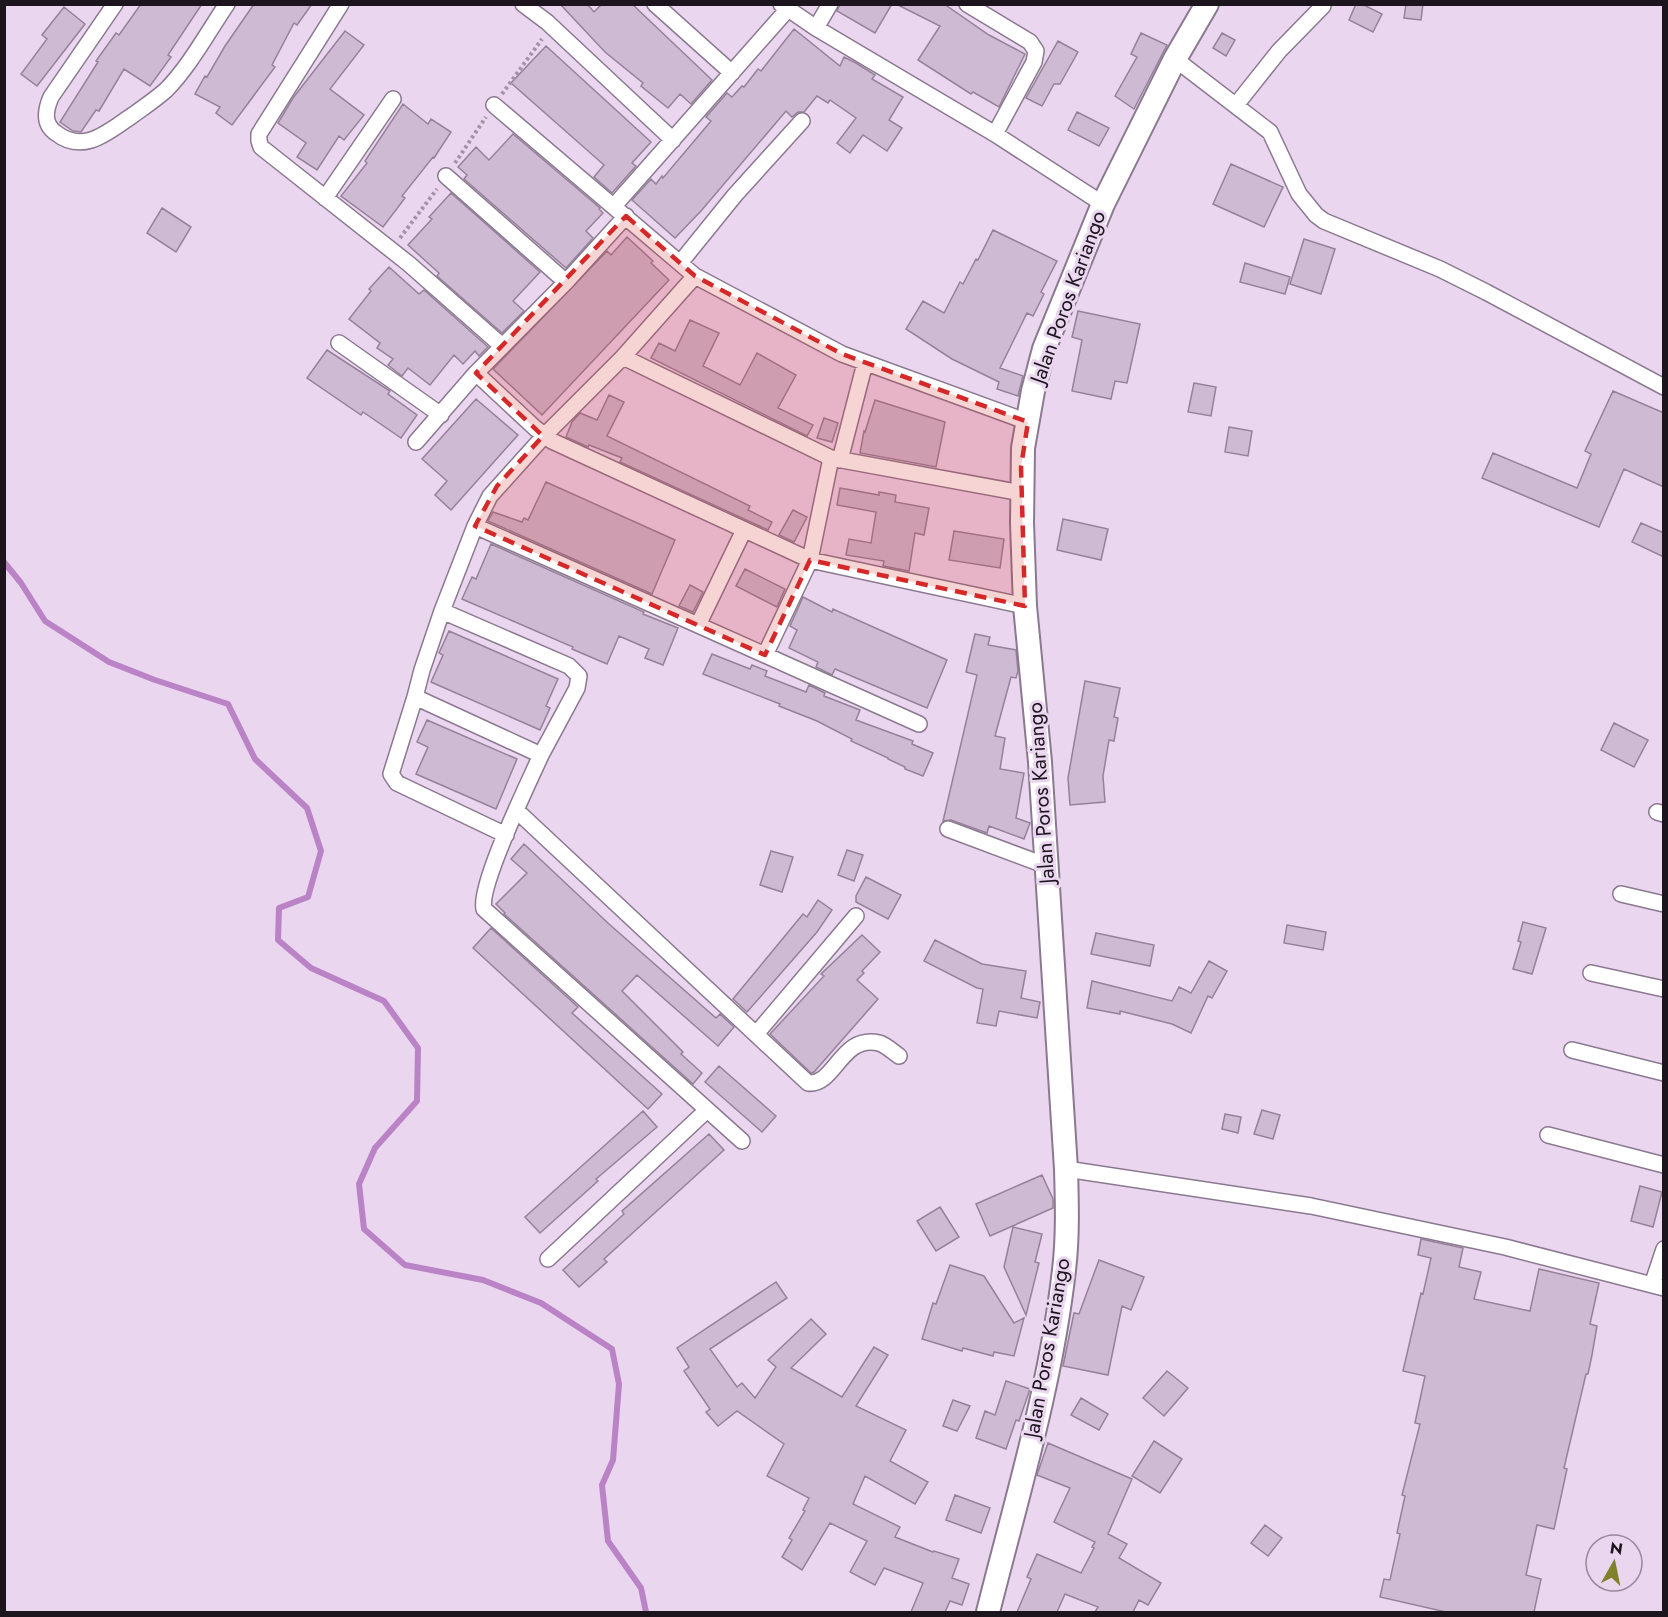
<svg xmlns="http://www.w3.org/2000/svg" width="1668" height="1617" font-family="Jost,sans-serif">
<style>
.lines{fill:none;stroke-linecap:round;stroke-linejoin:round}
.stream{stroke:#b983c6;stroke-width:6}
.building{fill:#cebbd3;stroke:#958299;stroke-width:1.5}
.minor-casing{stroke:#8b7990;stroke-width:18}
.secondary-casing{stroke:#8b7990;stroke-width:26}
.path{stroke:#a293a6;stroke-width:4;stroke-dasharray:3 3;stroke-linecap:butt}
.minor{stroke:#fff;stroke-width:15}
.secondary{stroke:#fff;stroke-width:22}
.marked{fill:#d62828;fill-opacity:0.2;stroke:#d62828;stroke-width:4.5;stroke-dasharray:12 8;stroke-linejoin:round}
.labels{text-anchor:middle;stroke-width:6;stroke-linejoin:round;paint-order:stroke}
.street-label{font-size:21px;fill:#1c151d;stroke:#ead6ef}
</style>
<rect width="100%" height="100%" fill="#ead6ef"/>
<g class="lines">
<!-- stream -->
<path class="stream" d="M 4,562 L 21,583 L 45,621 L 109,662 L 155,680 L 228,704 L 255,759 L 307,808 L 321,851 L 308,897 L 279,908 L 278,940 L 311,968 L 384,1001 L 418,1048 L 417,1101 L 375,1148 L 359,1184 L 364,1229 L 405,1265 L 483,1280 L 541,1303 L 612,1349 L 619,1384 L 613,1460 L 602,1485 L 608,1541 L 641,1588 L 646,1612"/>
</g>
<!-- building -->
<path class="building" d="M 141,4 L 202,4 L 168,55 L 171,57 L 150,86 L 124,69 L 99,111 L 96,110 L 81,132 L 73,131 L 60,122 L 98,62 L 96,61 L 116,33 L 119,35 Z
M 254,4 L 312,4 L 297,25 L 294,23 L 272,65 L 275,67 L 232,125 L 216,113 L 220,107 L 195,94 L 205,76 L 207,77 L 225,46 Z
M 560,4 L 587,4 L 594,12 L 602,4 L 632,4 L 712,80 L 691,104 L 680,94 L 668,108 L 641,86 L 643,83 L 605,52 Z
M 840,4 L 892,4 L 875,33 L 837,11 Z
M 896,4 L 944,4 L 989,35 L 1025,54 L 999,107 L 973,92 L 971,94 L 918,60 L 940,26 Z
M 1356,4 L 1362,4 L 1382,14 L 1373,32 L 1349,20 Z
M 1406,4 L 1423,4 L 1421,20 L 1404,18 Z
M 64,7 L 85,24 L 37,86 L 21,74 L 47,39 L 42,35 Z
M 794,29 L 840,66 L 844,57 L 856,63 L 875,75 L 872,79 L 903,97 L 889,120 L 902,128 L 887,151 L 863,135 L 850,153 L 837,143 L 856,118 L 830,100 L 828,103 L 817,96 L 804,112 L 798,112 L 792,117 L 786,111 L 701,211 L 675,238 L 632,200 L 651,179 L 656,184 L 662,176 L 663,178 L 711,121 L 706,117 L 727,93 L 732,97 L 742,86 L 744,87 L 758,69 L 761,71 Z
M 345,31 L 364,45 L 330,89 L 364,115 L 344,140 L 339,136 L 317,170 L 297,157 L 306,143 L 278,123 L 293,98 Z
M 1141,33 L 1167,45 L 1134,109 L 1115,96 L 1137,57 L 1131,54 Z
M 1222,33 L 1235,40 L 1226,56 L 1213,48 Z
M 1058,41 L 1078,52 L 1060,84 L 1054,84 L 1042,106 L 1026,98 Z
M 546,46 L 651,142 L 632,163 L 636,166 L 612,193 L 594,177 L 604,165 L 511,83 Z
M 403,104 L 428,124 L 431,119 L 451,132 L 434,158 L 433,157 L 402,196 L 405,198 L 383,227 L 341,196 L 367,163 L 365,161 Z
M 1077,112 L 1109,128 L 1099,146 L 1068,130 Z
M 513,134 L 600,208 L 599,209 L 603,213 L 586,231 L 593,238 L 566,268 L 464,179 L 467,175 L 458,167 L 476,147 L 489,160 Z
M 1231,164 L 1283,187 L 1264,227 L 1213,204 Z
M 451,193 L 540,272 L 513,301 L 524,311 L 502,333 L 437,276 L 439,273 L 408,245 L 432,219 L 429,217 Z
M 162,208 L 191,227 L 176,252 L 147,233 Z
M 993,230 L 1057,261 L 1041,292 L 1044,294 L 1033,316 L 1027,313 L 1000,368 L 1023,376 L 1018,396 L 997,389 L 999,382 L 952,359 L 906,329 L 923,301 L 944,313 L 960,282 L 963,284 L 976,259 L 978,260 Z
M 627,237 L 653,261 L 651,263 L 669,280 L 542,415 L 493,369 L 607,251 L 611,255 Z
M 1304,239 L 1335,249 L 1321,294 L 1290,284 Z
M 1245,263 L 1290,277 L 1285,294 L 1240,282 Z
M 389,267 L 419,294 L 424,290 L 488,347 L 479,356 L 475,351 L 463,364 L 454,355 L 430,385 L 408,368 L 402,376 L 388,365 L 393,359 L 377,348 L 380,343 L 349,319 L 371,291 L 369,289 Z
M 1078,311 L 1140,324 L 1127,383 L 1115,381 L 1111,399 L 1072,391 L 1082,340 L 1072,337 Z
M 690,320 L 719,333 L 703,366 L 740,385 L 757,353 L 796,375 L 778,408 L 813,425 L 807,436 L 651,358 L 659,343 L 675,351 Z
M 327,350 L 390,391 L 388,394 L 417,415 L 401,438 L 363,412 L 361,415 L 307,378 Z
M 1194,383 L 1216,387 L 1211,416 L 1188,412 Z
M 1613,391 L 1664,413 L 1664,487 L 1624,469 L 1599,527 L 1482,478 L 1493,453 L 1577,488 L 1591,454 L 1585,451 Z
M 609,395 L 624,402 L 607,436 L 750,506 L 748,510 L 772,522 L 768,530 L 620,462 L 622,458 L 589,445 L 588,447 L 566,437 L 572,422 L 580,413 L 597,420 Z
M 476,399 L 518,435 L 451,510 L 435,495 L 447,481 L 422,459 Z
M 875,400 L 945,422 L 936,467 L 860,453 L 864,431 L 865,432 Z
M 824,418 L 838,423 L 832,442 L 817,438 Z
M 1229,427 L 1252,431 L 1248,456 L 1225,452 Z
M 546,482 L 675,540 L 652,594 L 488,521 L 493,512 L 522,522 L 524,518 L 528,520 Z
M 840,488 L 879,495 L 879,492 L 896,495 L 895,502 L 929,508 L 924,535 L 915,533 L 909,571 L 883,566 L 884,561 L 846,555 L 849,539 L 871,543 L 876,512 L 837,505 Z
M 793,510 L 807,517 L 794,542 L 779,535 Z
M 1063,519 L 1108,529 L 1101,560 L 1057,550 Z
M 1641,523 L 1664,533 L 1664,557 L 1632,542 Z
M 954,531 L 1004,539 L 1000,568 L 949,560 Z
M 491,544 L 644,612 L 643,614 L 678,628 L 663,665 L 645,658 L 649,649 L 619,636 L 607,664 L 572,649 L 573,647 L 462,599 L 472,577 L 476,579 Z
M 745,569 L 785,589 L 777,607 L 736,586 Z
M 690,585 L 703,592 L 693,612 L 679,606 Z
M 803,597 L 832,612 L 833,609 L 947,660 L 927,708 L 835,669 L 832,675 L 816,667 L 818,662 L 789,648 L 797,630 L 790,626 Z
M 449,631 L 558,679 L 546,706 L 550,708 L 540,730 L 431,682 L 443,655 L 439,653 Z
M 975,634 L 990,637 L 988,645 L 1016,650 L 1018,671 L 1016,678 L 1011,677 L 995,736 L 1005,738 L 1000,769 L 1024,773 L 1016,818 L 1030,823 L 1024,839 L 989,826 L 987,833 L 951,820 L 943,821 L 977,675 L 966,672 Z
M 712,654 L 750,669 L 752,665 L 767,671 L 765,676 L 806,692 L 809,685 L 825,693 L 824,696 L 860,710 L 856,720 L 913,741 L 912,744 L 933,753 L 923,776 L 905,769 L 905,767 L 888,759 L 888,758 L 851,741 L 852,739 L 817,721 L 779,706 L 780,704 L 703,674 Z
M 1085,681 L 1120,688 L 1114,717 L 1118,718 L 1114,741 L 1109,740 L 1103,776 L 1105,802 L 1070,805 L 1068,778 Z
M 427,720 L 517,759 L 496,809 L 416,774 L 428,747 L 417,742 Z
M 1614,723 L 1648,740 L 1634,767 L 1601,750 Z
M 524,844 L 609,924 L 716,1018 L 720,1014 L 734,1027 L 718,1046 L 637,975 L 622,991 L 683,1052 L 681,1054 L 702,1073 L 693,1084 L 504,914 L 505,913 L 496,904 L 527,873 L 511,859 Z
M 847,850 L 863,855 L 854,881 L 838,875 Z
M 771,851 L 793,857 L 782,892 L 760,885 Z
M 866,877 L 901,895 L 888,919 L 856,902 L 856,896 Z
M 818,900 L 832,910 L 817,932 L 747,1012 L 733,999 L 803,914 L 807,917 Z
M 1523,922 L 1546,928 L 1532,974 L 1513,969 L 1521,942 L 1518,941 Z
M 1287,925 L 1326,932 L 1323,950 L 1284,943 Z
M 491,928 L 578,1007 L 572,1013 L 662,1094 L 648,1109 L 473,948 Z
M 1096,933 L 1154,945 L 1150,966 L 1091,954 Z
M 862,935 L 880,952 L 862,971 L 864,973 L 857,980 L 878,999 L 814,1072 L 811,1073 L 770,1034 L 824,976 L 821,974 Z
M 935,940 L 982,964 L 1026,971 L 1021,998 L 1040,1002 L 1037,1018 L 999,1011 L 996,1026 L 977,1023 L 983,989 L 977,988 L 924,961 Z
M 1209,961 L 1227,971 L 1212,998 L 1208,996 L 1191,1033 L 1172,1024 L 1120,1011 L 1120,1014 L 1087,1008 L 1092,981 L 1172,1001 L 1179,987 L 1191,993 Z
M 719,1066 L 776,1116 L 762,1132 L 705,1082 Z
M 1262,1110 L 1280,1115 L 1273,1139 L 1254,1134 Z
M 643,1111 L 657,1127 L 596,1179 L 598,1181 L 540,1233 L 525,1217 Z
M 1225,1114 L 1241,1117 L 1238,1133 L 1222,1129 Z
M 709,1134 L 724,1150 L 604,1259 L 607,1262 L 579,1287 L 563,1270 L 624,1214 L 622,1211 Z
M 1042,1175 L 1053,1199 L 1053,1208 L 990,1236 L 976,1204 Z
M 1640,1186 L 1662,1192 L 1653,1227 L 1631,1221 Z
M 940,1207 L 959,1237 L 936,1251 L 917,1221 Z
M 1013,1227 L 1042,1234 L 1035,1262 L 1039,1263 L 1026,1315 L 1004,1267 Z
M 1421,1239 L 1463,1248 L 1459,1267 L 1481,1272 L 1474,1299 L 1530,1311 L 1539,1269 L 1599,1283 L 1590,1324 L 1597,1326 L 1592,1355 L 1588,1374 L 1586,1374 L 1564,1468 L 1567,1469 L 1554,1529 L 1537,1525 L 1526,1575 L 1541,1579 L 1534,1612 L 1446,1612 L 1380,1597 L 1384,1579 L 1390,1580 L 1400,1534 L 1397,1533 L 1405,1496 L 1402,1495 L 1420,1424 L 1415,1423 L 1425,1376 L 1403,1371 L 1421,1293 L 1423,1294 L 1431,1258 L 1418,1255 Z
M 1099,1260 L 1144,1277 L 1131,1310 L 1122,1306 L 1108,1375 L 1063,1366 L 1074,1313 L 1079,1314 Z
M 950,1265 L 984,1276 L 1014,1323 L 1024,1318 L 1014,1356 L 994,1352 L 993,1356 L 963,1348 L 962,1351 L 922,1339 L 933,1303 L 936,1304 Z
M 776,1282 L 787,1298 L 710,1349 L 737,1387 L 742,1383 L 755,1398 L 776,1367 L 768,1360 L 811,1319 L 826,1334 L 791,1368 L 842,1397 L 874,1347 L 888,1355 L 856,1406 L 906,1430 L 890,1461 L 928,1482 L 915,1504 L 865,1476 L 853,1504 L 900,1527 L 895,1537 L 933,1552 L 934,1551 L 959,1559 L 952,1578 L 969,1584 L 962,1605 L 950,1601 L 945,1612 L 911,1612 L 923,1583 L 884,1568 L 875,1585 L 850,1572 L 867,1541 L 830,1523 L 802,1570 L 782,1557 L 792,1540 L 789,1538 L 805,1511 L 803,1510 L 809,1498 L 767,1476 L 784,1444 L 737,1411 L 718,1426 L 706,1412 L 710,1409 L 684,1371 L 689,1367 L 677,1348 Z
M 1167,1371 L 1188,1388 L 1164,1416 L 1143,1398 Z
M 1006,1381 L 1030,1389 L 1019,1421 L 1016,1420 L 1006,1449 L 976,1438 L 985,1411 L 995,1415 Z
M 1081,1398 L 1108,1414 L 1099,1430 L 1071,1415 Z
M 953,1400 L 970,1406 L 957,1431 L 943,1426 Z
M 1154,1441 L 1182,1459 L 1160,1493 L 1132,1476 Z
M 1048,1443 L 1132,1479 L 1108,1534 L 1127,1544 L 1119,1558 L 1161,1583 L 1148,1605 L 1139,1600 L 1133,1612 L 1095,1612 L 1098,1607 L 1065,1594 L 1057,1612 L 1017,1612 L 1031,1579 L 1027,1577 L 1037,1554 L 1081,1573 L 1094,1548 L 1092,1547 L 1095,1542 L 1054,1522 L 1070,1488 L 1037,1475 Z
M 955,1495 L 990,1508 L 981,1533 L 946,1520 Z
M 1265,1525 L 1282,1538 L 1268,1556 L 1251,1543 Z"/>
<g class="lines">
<defs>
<path id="minor" d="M 115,4 L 51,97 C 45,111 43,124 56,133 C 84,155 109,131 133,115 C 144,107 156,99 166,90 C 189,67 208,32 227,4
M 341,4 L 259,134 L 259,141 L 261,147 L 409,264 L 501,345
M 523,4 L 547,22 L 673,140
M 655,4 L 732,73
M 781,4 L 816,28 L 995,134 L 1103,204
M 967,4 L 1030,42 L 1036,51 L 1034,62 L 995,134
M 816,28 L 830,4
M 1175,59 L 1270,132 L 1299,194 L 1316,215 L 1324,221 L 1440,269 L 1486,292 L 1664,387
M 1236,105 L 1279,51 L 1323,6
M 446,176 L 566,282
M 325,198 L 393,99
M 614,206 L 788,9
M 680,263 L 735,195 L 802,121
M 695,276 L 842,354 L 1028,422
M 339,343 L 441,415
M 623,357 L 831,458 L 810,560 L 765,655 L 698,625
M 476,373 L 566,282 L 626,216
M 416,442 L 476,373 L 535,428 L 552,441 L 810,560 L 1025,606
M 831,458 L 1022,493
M 840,460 L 865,363
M 475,526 L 698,625 L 744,530
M 442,611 L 569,666 L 579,676 L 577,688 L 541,755 L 415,697 L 422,670 L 442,611 L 475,526 L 490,496 L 544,436 L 623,357 L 695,276 L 494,105
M 765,655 L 919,724
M 415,697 L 391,774 L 397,783 L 506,835
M 541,755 C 529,782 478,886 484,909 L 742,1141
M 516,810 L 808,1083 C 835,1086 841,1034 879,1043 C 886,1045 893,1052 899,1056
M 1657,812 L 1664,814
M 948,829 L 1047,866
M 1621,894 L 1664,904
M 1591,973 L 1664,989
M 757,1033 L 856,916
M 1572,1050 L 1664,1073
M 1548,1135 L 1664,1165
M 1066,1169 L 1311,1206 L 1505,1247 L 1664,1288
M 548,1259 L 707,1110
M 1652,1285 L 1664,1249"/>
<path id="secondary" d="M 988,1612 C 1016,1500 1051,1386 1064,1270 C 1068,1236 1067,1203 1066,1169 L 1040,762 L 1025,606 L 1022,523 L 1023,448 L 1033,391 L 1044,349 L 1103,204 L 1175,59 L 1207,4"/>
</defs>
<!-- minor casing -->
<use href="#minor" class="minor-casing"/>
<!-- secondary casing -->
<use href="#secondary" class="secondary-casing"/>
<!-- path -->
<path class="path" d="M 502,94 L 542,39
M 455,163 L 486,117
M 400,238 L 437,189"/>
<!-- minor -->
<use href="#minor" class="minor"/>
<!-- secondary -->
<use href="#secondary" class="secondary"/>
</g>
<!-- marked area -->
<path class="marked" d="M 626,216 L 695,276 L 842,354 L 1028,422 L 1021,467 L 1025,606 L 810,560 L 765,655 L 475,526 L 497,486 L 543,436 L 476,373 Z"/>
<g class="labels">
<!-- street labels -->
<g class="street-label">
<text transform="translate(1068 297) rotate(-70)" y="7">Jalan Poros Kariango</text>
<text transform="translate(1041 793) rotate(-94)" y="7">Jalan Poros Kariango</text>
<text transform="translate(1047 1348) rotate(-80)" y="7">Jalan Poros Kariango</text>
</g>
</g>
<!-- border -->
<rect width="1668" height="1617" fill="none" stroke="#1c151d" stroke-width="12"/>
<!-- north arrow -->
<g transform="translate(1614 1563) rotate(9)"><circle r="28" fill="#ead6ef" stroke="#98899b" stroke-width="1.5"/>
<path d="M0-4.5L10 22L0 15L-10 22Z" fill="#80812b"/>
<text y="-9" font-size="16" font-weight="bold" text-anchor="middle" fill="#1c151d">N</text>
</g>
</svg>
